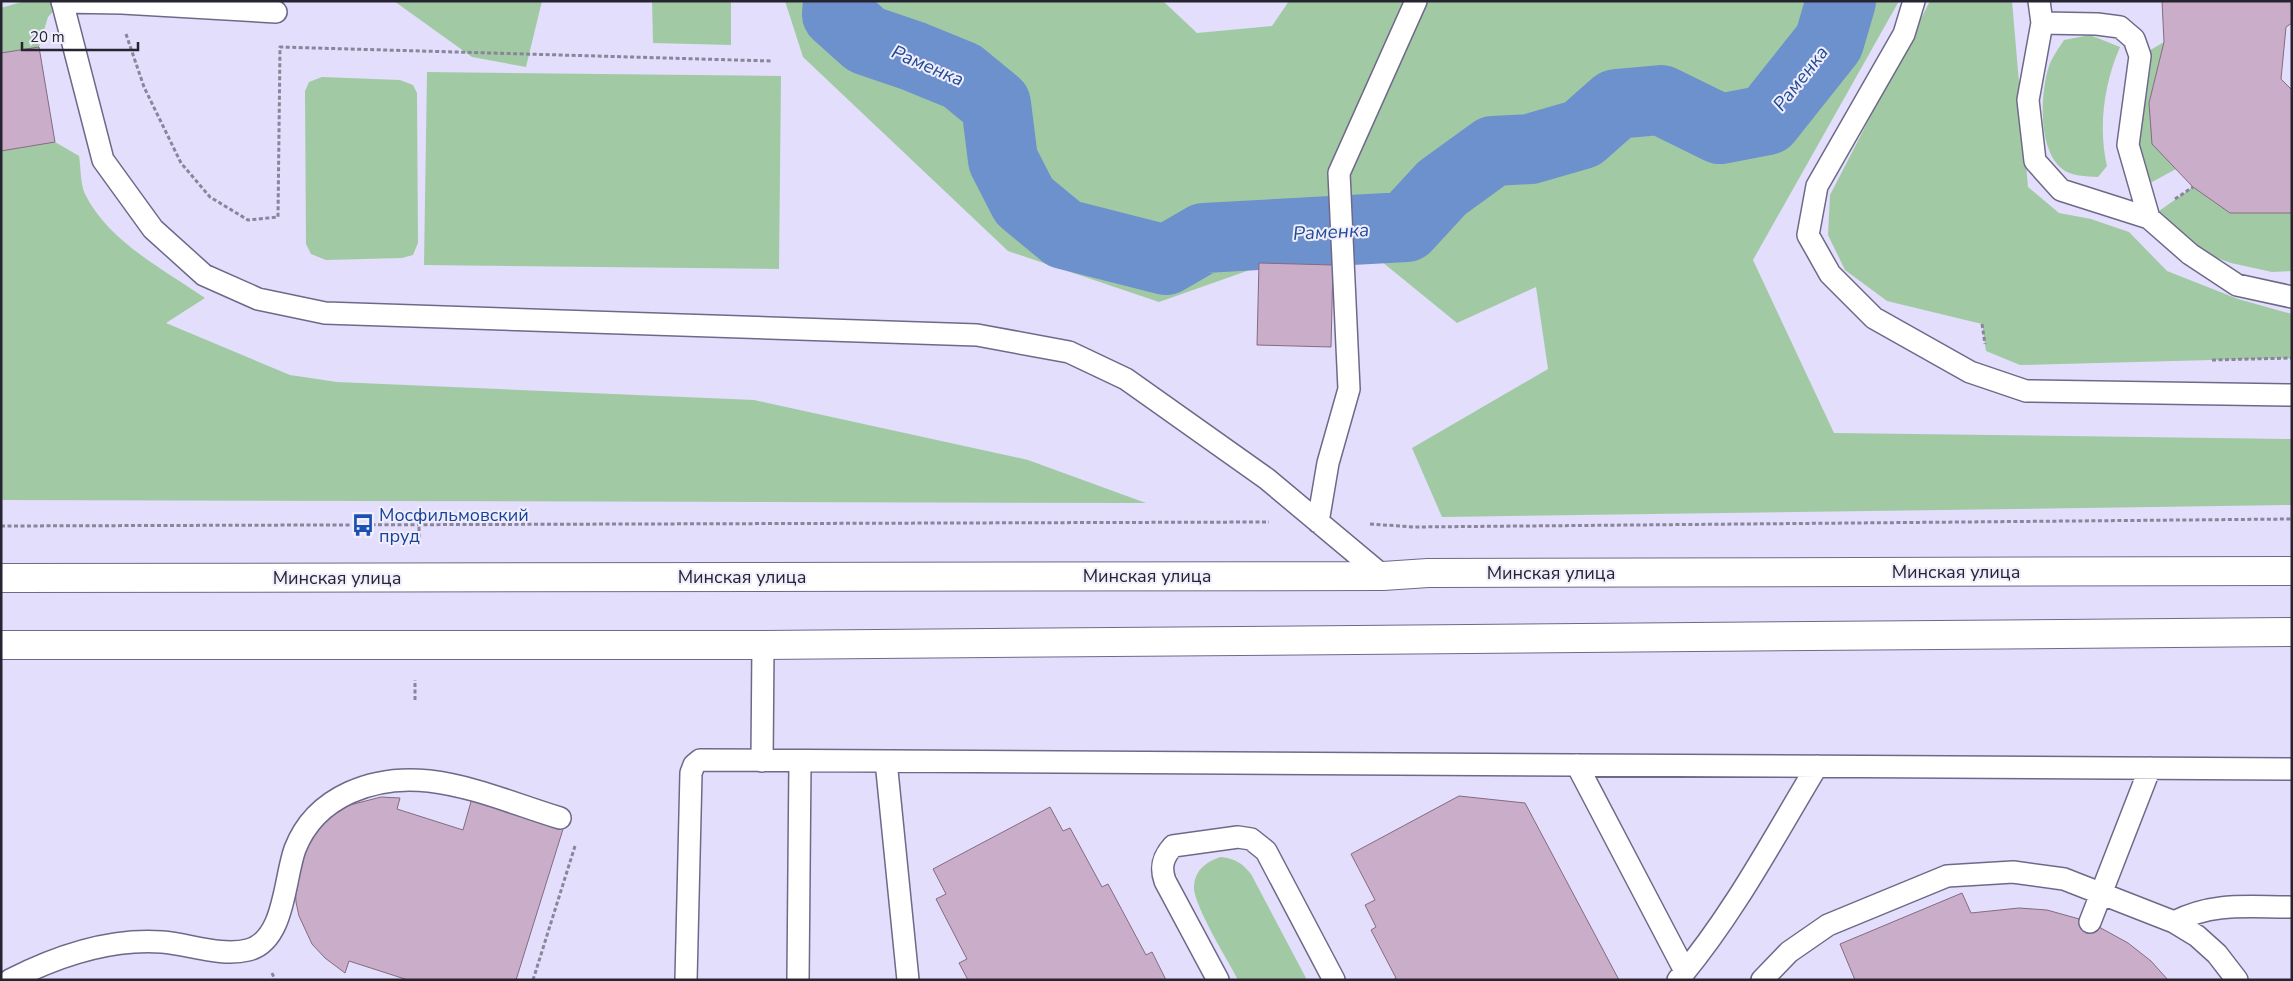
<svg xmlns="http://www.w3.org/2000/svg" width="2293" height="981" font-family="'Nunito Sans',sans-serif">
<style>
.green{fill:#a1caa4}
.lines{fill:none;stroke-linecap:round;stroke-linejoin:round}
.river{stroke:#6d91cd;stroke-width:70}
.building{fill:#caaec9;stroke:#846a82}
.service-casing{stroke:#6f6989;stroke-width:24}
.secondary-casing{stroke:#6f6989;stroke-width:30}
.path{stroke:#89859b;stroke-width:3;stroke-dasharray:4 2.5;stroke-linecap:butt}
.service{stroke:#fff;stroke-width:21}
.secondary{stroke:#fff;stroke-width:28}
.labels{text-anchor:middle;stroke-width:4;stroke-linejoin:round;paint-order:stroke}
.transit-label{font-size:18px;fill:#164399;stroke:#f0edfc;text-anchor:start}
.street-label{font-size:18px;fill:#272431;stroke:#f0edfc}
.water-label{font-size:19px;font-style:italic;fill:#204c94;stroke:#f0edfc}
</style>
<rect width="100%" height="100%" fill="#e3defb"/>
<!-- green -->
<path class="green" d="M 25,1 L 62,2 L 48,17 L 39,47 L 1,53 L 1,8 Z
M 394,1 L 542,1 L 526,67 L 472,57 Z
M 652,1 L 731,1 L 731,45 L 653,43 Z
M 785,1 L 1163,1 L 1197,33 L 1272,26 L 1289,1 L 1899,1 L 1753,260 L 1834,433 L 2292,439 L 2292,505 L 1442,517 L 1412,448 L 1548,369 L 1536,287 L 1457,323 L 1365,248 L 1264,265 L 1159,302 L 1008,251 L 803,57 Z
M 1930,1 L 2012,1 L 2028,187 L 2059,213 L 2091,219 L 2129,232 L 2167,271 L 2238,299 L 2292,314 L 2292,358 L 2020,365 L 1986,351 L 1982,324 L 1887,301 L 1845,270 L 1828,235 L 1830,195 Z
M 2090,35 L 2120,47 C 2104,83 2098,128 2107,166 L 2098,177 C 2086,176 2071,177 2061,168 C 2038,148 2040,94 2049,66 C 2052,57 2059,48 2064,40 Z
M 2164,42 L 2149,103 L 2176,169 L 2141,188 L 2135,96 L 2140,56 Z
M 427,72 L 781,76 L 779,269 L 424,265 Z
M 322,77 L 400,80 L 413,85 L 417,93 L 418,243 L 413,255 L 402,258 L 326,260 L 311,254 L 306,244 L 305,91 L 309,82 Z
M 55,142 L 79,156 C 81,167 80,183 85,194 C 108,241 163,269 205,298 L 166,323 L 290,375 L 337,382 L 754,400 L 1028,460 L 1146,503 L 1,500 L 1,151 Z
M 2193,187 L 2230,213 L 2292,213 L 2292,271 L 2272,272 L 2231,263 L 2178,244 L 2149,218 Z
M 1221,857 C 1236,859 1242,863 1251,874 L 1307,980 L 1238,980 C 1229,962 1192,903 1194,886 C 1195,870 1207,861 1221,857 Z"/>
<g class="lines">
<!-- river -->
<path class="river" d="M 838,1 L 837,14 L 866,40 L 913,56 L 962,76 L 996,104 L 1003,160 L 1024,201 L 1064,234 L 1166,260 L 1204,238 L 1406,227 L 1442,188 L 1493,151 L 1530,149 L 1582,134 L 1616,104 L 1661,100 L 1720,129 L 1767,120 L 1829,42 L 1841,1"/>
</g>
<!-- building -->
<path class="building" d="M 2162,1 L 2292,1 L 2292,23 L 2286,27 L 2281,79 L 2292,90 L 2292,213 L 2230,213 L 2193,187 L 2152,144 L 2149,103 L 2164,42 Z
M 39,47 L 55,142 L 1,151 L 1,53 Z
M 1259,263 L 1333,265 L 1331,347 L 1257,345 Z
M 1459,796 L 1525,803 L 1619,980 L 1393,980 L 1396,978 L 1371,930 L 1376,927 L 1365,905 L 1375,900 L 1351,854 Z
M 381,797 L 400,798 L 397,809 L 463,830 L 472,798 L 564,826 L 516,980 L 408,980 L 349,961 L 345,973 L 325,958 L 312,944 L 299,916 L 296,902 L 295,884 L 300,861 L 308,843 L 320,826 L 335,814 L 350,805 Z
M 1050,807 L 1063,831 L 1070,828 L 1102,887 L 1108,884 L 1146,955 L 1152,952 L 1166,980 L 968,980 L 959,963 L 967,959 L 936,899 L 946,894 L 933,869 Z
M 1962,893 L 1971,913 L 2019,908 L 2047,910 L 2090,922 L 2128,943 L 2151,961 L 2168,980 L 1855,980 L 1840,944 Z"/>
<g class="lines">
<defs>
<path id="service" d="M 62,1 L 103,160 L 153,229 L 204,275 L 258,299 L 325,313 L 977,335 L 1069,352 L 1126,379 L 1267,479 L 1383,576
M 1914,1 L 1904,34 L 1817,186 L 1808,235 L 1830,274 L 1874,318 L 1970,372 L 2026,391 L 2292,395
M 2039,1 L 2042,23 L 2097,24 L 2120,27 L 2134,39 L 2140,56 L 2128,145 L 2149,218 L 2190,254 L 2237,285 L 2292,297
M 62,2 L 122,3 L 276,12
M 2042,23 L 2028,100 L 2035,161 L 2061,190 L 2149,218
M 1318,522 L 1328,463 L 1349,389 L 1339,173 L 1416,1
M 762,761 L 763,645
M 886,761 L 908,980
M 1577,765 L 1685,971
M 2090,922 L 2150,768
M 2174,922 C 2213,902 2247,907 2289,907
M 10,980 C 57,956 109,938 162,942 C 189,944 221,957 248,950 C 285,941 284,879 295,849 C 316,795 375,775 429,781 C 473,786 517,805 560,818
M 686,980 L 691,773 L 694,765 L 700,760 L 2292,769
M 798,980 L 800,761
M 1218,980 L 1165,881 C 1160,867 1163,857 1173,846 L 1238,837 L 1251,839 L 1266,851 L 1334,980
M 1678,980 C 1733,915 1773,839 1817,766
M 1762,980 L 1789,952 L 1828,925 L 1947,876 L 2013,872 L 2064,879 L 2174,922 L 2197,936 L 2217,954 L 2237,980"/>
<path id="secondary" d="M 1,578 L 1383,576 L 1428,573 L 2292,571
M 1,645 L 763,645 L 2292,632"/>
</defs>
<!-- service casing -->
<use href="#service" class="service-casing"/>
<!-- secondary casing -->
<use href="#secondary" class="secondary-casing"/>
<!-- path -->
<path class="path" d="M 126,34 L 144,87 L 181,163 L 210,197 L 248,220 L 278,217 L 280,47 L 771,61
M 2175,199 L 2193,187
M 1982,324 L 1985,344
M 2212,360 L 2292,358
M 1370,524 L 1414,527 L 2292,519
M 1,526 L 1269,522
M 419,544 L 419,524
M 415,700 L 415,680
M 272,973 L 275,980
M 533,980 L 575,846"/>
<!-- service -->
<use href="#service" class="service"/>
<!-- secondary -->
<use href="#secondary" class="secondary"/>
</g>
<!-- icons -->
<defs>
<symbol id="bus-bare" viewBox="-9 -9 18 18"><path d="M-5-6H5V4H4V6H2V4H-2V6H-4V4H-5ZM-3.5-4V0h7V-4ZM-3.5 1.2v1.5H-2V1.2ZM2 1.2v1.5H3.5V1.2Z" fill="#1a4fb4" stroke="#f0edfc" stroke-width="2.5" paint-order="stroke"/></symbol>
</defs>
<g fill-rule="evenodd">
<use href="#bus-bare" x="347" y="509" width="32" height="32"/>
</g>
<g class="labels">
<!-- transit labels -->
<g class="transit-label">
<text x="379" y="521">Мосфильмовский<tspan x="379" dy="21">пруд</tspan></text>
</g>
<!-- street labels -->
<g class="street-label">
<text x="1956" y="578">Минская улица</text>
<text x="1551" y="579">Минская улица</text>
<text x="1147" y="582">Минская улица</text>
<text x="742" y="583">Минская улица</text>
<text x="337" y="584">Минская улица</text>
</g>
<!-- water labels -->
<g class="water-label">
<text transform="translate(928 65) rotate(23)" y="7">Раменка</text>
<text transform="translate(1800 78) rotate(-52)" y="7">Раменка</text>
<text transform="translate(1331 231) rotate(-3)" y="7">Раменка</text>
</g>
</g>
<!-- border -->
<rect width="2293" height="981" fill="none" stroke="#272431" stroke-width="5"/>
<!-- scale -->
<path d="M22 42v8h116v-8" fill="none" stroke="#272431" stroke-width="2.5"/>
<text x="30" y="42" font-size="15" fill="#272431" stroke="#f0edfc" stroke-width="4" paint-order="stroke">20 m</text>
</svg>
